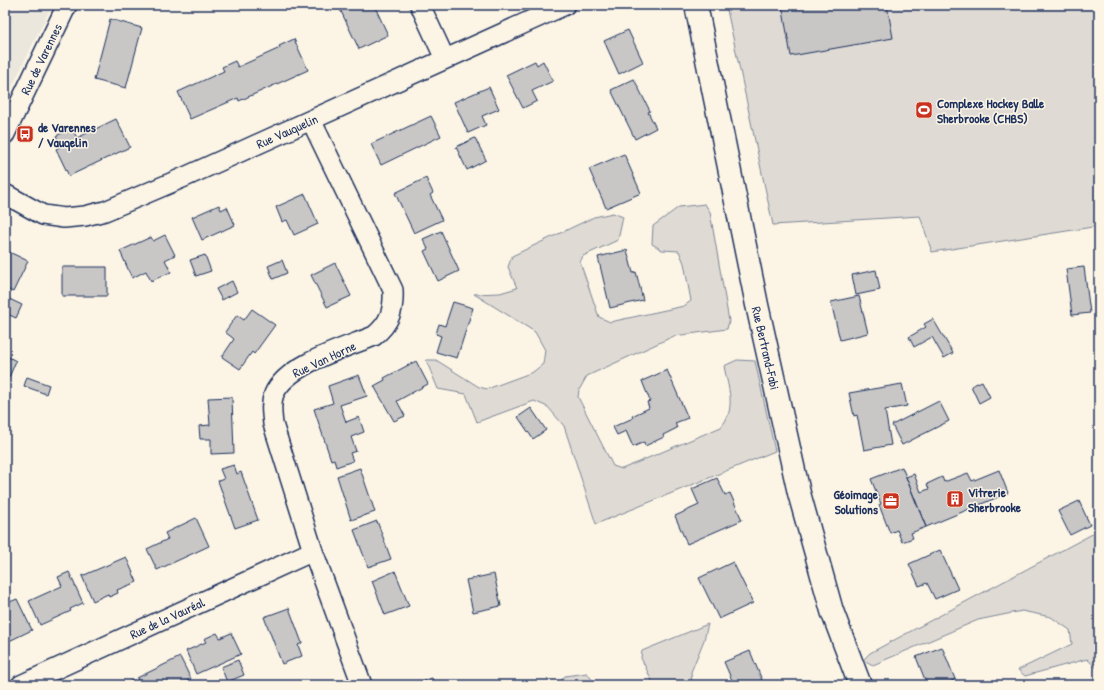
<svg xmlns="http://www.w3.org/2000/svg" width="1104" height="690" font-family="'Patrick Hand',sans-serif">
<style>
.built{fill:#ece7dc}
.green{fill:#dfdbd4;stroke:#7d8599}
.building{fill:#c8c7c6;stroke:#1b2f5e}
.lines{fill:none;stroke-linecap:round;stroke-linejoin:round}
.minor-casing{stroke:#1b2f5e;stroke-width:22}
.tertiary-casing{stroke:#1b2f5e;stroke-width:25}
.minor{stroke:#fcf5e5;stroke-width:19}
.tertiary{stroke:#fcf5e5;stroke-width:22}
.labels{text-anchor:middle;stroke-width:3;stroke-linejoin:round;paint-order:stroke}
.street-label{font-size:13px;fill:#1b2f5e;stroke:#fcf5e5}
.poi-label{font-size:13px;font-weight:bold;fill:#1b2f5e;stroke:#fcf5e5;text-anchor:start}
</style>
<rect width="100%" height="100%" fill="#fcf5e5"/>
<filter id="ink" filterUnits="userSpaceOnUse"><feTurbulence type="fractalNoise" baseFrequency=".025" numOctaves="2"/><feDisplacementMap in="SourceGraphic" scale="8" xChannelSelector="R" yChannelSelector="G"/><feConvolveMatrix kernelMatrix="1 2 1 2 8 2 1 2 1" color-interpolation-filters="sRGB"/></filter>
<g filter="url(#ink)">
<!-- built -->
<path class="built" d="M 5,5 L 52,5 L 5,101 Z"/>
<!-- green -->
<path class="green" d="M 726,5 L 1099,5 L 1099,226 L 932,252 L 920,216 L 773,225 Z
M 705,204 L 710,212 L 729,321 L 727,329 L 674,336 L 587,376 L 579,390 L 578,397 L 613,466 L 622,469 L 721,427 C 737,408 728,388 724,366 L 737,360 L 755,361 L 775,451 L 596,524 L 564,426 L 548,407 L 534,401 L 477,422 L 466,394 L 438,389 L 426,360 L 436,360 L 479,387 L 487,389 L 533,372 L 543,364 L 545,350 L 535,332 L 474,294 L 500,293 L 517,288 L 508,267 L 512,256 L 594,217 L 613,213 L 623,217 L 618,240 L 583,256 L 580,262 L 599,317 L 610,322 L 684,306 L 691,301 L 684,263 L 679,251 L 662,250 L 652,244 L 653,226 L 679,207 Z
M 1099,529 L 1099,670 L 1087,659 L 1025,676 L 1018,670 L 1072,644 L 1070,630 L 1051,617 L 1022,611 L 978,620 L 873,665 L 863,660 L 870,653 L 1098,531 Z
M 708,624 L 704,640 L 691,672 L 692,685 L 654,685 L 641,658 L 642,651 Z
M 587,673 L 596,685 L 557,685 L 565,676 Z"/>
<!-- building -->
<path class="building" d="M 338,5 L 374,5 L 388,35 L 359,49 Z
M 782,5 L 887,5 L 893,38 L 791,56 Z
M 110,19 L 142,28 L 126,88 L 94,80 Z
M 628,30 L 643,62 L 619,74 L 604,41 Z
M 294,39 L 308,70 L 239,101 L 238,98 L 190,119 L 178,92 L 224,71 L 222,67 L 235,61 L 238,67 L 280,48 L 279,46 Z
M 535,61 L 537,65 L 543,61 L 553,81 L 532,91 L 537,101 L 523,108 L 506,75 Z
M 634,79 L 650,111 L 648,112 L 656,128 L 635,139 L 611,90 Z
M 489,87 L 499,109 L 482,116 L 486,125 L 468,133 L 454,102 Z
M 431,116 L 441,136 L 381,165 L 371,144 Z
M 116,119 L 130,147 L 69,176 L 56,149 L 61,146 L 56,136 L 72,128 L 77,138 Z
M 475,138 L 486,160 L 467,170 L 456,147 Z
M 624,154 L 641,193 L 606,208 L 589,169 Z
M 426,178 L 433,193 L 430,195 L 442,220 L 414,233 L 395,193 Z
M 305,194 L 318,224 L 294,235 L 287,220 L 282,222 L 276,207 Z
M 219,205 L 221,210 L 227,207 L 235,225 L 202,240 L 192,217 Z
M 441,231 L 459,271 L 438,281 L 424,251 L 428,249 L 423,239 Z
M 165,235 L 175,255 L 165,260 L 171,272 L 151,281 L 146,271 L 132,278 L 120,251 L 151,237 L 153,241 Z
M 5,250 L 28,261 L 13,292 L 5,288 Z
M 627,250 L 633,273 L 636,272 L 643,300 L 610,308 L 598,257 Z
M 205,255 L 211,271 L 196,276 L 190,260 Z
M 282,260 L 287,273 L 273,279 L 268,266 Z
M 335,263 L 351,296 L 327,307 L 311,275 Z
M 62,267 L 107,267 L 107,296 L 62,296 Z
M 1084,267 L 1090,313 L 1072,315 L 1066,269 Z
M 876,270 L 880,290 L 856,295 L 852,275 Z
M 232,281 L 237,292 L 222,300 L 216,289 Z
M 859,296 L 868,333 L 840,340 L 831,302 Z
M 5,297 L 22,305 L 16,318 L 5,313 Z
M 453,302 L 473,308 L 457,358 L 436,352 L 441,336 L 436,334 L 439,324 L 445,326 Z
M 252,309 L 275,325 L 254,354 L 252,352 L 240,369 L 222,357 L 234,339 L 225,332 L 237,315 L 244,320 Z
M 933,319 L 953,353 L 944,358 L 932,337 L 914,347 L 909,337 L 926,327 L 924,324 Z
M 5,355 L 16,361 L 7,382 L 5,381 Z
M 416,361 L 428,384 L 397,401 L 405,416 L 394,421 L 374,386 L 385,380 L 384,378 Z
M 667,370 L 688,418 L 675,423 L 677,428 L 663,435 L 664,437 L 645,446 L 644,442 L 633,447 L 626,431 L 617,435 L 613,427 L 633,418 L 632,416 L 649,408 L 647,402 L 650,401 L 642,381 Z
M 359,375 L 367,396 L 340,405 L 346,422 L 359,417 L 364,432 L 351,437 L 356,451 L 350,453 L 353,461 L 336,467 L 334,459 L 331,460 L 314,409 L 333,403 L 328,386 Z
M 27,377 L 49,385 L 46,394 L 24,386 Z
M 982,381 L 990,397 L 979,403 L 971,386 Z
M 902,384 L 907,406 L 885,410 L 891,445 L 864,450 L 857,415 L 854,416 L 849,393 Z
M 232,397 L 234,453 L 211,454 L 211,439 L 200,439 L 199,426 L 210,425 L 208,398 Z
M 939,401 L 949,421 L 902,445 L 892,425 Z
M 531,408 L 546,430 L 533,439 L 518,417 Z
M 234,465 L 237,474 L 241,472 L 258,520 L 235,528 L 218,481 L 224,479 L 220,469 Z
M 902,467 L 926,527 L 911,533 L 913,538 L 902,542 L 897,530 L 890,533 L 879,505 L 881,504 L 871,479 Z
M 360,468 L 375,512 L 351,520 L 337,476 Z
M 999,470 L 1008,493 L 926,527 L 906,477 L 914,474 L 921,492 L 929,489 L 927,484 L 942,477 L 944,482 L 968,473 L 972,481 Z
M 717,478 L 725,495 L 730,493 L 742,520 L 687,544 L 675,516 L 699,505 L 692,489 Z
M 1079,501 L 1090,525 L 1070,535 L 1058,511 Z
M 196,518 L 209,546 L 157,570 L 147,549 L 168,539 L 165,533 Z
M 377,521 L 391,559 L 368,567 L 354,530 Z
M 940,550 L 958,589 L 935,599 L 927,583 L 919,586 L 909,564 Z
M 126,557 L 137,582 L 117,590 L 118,593 L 109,597 L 108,594 L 93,601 L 82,576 Z
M 733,562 L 753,603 L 719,619 L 699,578 Z
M 395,571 L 409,606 L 385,615 L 372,581 Z
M 69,572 L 83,603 L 70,609 L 71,611 L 40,625 L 29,601 L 62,586 L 58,577 Z
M 494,574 L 501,606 L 473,612 L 466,580 Z
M 17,599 L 32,630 L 5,643 L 5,604 Z
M 289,608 L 302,643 L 298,645 L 302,656 L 282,664 L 264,617 Z
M 217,633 L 220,638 L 231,633 L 241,654 L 196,674 L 186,651 L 206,642 L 204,639 Z
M 942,647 L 955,679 L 950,682 L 951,685 L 927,685 L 916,657 Z
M 750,651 L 764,685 L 734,685 L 724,662 Z
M 180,657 L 191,679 L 178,685 L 140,685 L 137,678 Z
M 238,660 L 244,675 L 227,682 L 221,667 Z
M 432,678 L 435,685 L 410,685 Z
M 133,680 L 135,685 L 122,685 Z"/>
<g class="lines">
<defs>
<path id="minor" d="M 420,5 L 445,59
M 311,120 L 393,290 C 394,310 390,323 374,336 C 345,348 287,364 274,394 C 270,404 272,414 273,424 L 313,551 L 362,685
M 5,134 L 67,5
M 5,194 L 43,215 L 64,218 L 85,216 L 105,211 L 187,176 L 565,5
M 21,685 L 313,551"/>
<path id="tertiary" d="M 696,5 L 757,305 L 799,493 L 832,611 L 860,685"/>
</defs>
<!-- minor casing -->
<use href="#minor" class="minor-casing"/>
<!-- tertiary casing -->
<use href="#tertiary" class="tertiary-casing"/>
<!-- minor -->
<use href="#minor" class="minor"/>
<!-- tertiary -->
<use href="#tertiary" class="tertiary"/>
</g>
</g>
<!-- icons -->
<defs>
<symbol id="stadium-square" viewBox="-11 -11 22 22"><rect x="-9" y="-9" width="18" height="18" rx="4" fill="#c8321e" stroke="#fcf5e5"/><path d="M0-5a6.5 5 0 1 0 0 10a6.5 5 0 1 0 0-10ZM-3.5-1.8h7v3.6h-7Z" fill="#fff"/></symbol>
<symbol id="bus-square" viewBox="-11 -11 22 22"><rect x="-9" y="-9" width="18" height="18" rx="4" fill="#c8321e" stroke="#fcf5e5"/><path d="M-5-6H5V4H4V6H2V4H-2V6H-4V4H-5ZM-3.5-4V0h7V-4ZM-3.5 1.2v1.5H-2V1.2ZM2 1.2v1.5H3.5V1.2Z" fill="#fff"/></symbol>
<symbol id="building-square" viewBox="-11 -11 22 22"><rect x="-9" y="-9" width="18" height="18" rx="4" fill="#c8321e" stroke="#fcf5e5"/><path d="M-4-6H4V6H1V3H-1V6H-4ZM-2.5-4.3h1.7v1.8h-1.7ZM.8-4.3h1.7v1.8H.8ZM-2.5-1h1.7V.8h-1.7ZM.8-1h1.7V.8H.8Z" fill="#fff"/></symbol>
<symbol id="office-square" viewBox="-11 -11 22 22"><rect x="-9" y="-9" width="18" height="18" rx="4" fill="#c8321e" stroke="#fcf5e5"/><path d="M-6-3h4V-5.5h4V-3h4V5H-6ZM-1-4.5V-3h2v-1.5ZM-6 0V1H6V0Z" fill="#fff"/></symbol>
</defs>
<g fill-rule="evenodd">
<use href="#stadium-square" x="914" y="100" width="20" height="20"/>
<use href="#bus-square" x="15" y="124" width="20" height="20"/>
<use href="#building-square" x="945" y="489" width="20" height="20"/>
<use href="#office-square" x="881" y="491" width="20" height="20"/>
</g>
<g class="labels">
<!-- street labels -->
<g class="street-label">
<text transform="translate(41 59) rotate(-64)" y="5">Rue de Varennes</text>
<text transform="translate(287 131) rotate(-24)" y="5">Rue Vauquelin</text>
<text transform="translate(766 348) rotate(77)" y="5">Rue Bertrand-Fabi</text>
<text transform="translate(324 359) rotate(-25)" y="5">Rue Van Horne</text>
<text transform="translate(167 618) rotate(-25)" y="5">Rue de la Vauréal</text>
</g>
<!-- poi labels -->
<g class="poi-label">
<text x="937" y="108">Complexe Hockey Balle<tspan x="937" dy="15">Sherbrooke (CHBS)</tspan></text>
<text x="38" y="132">de Varennes<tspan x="38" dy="15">/ Vauqelin</tspan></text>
<text x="968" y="497">Vitrerie<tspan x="968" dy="15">Sherbrooke</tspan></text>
<text x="878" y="499" text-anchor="end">Géoimage<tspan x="878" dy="15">Solutions</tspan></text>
</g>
</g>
<!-- margin -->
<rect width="1104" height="690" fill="none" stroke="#fcf5e5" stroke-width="20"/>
<rect x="10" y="10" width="1084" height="670" fill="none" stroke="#1b2f5e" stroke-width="1.5" filter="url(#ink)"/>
</svg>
